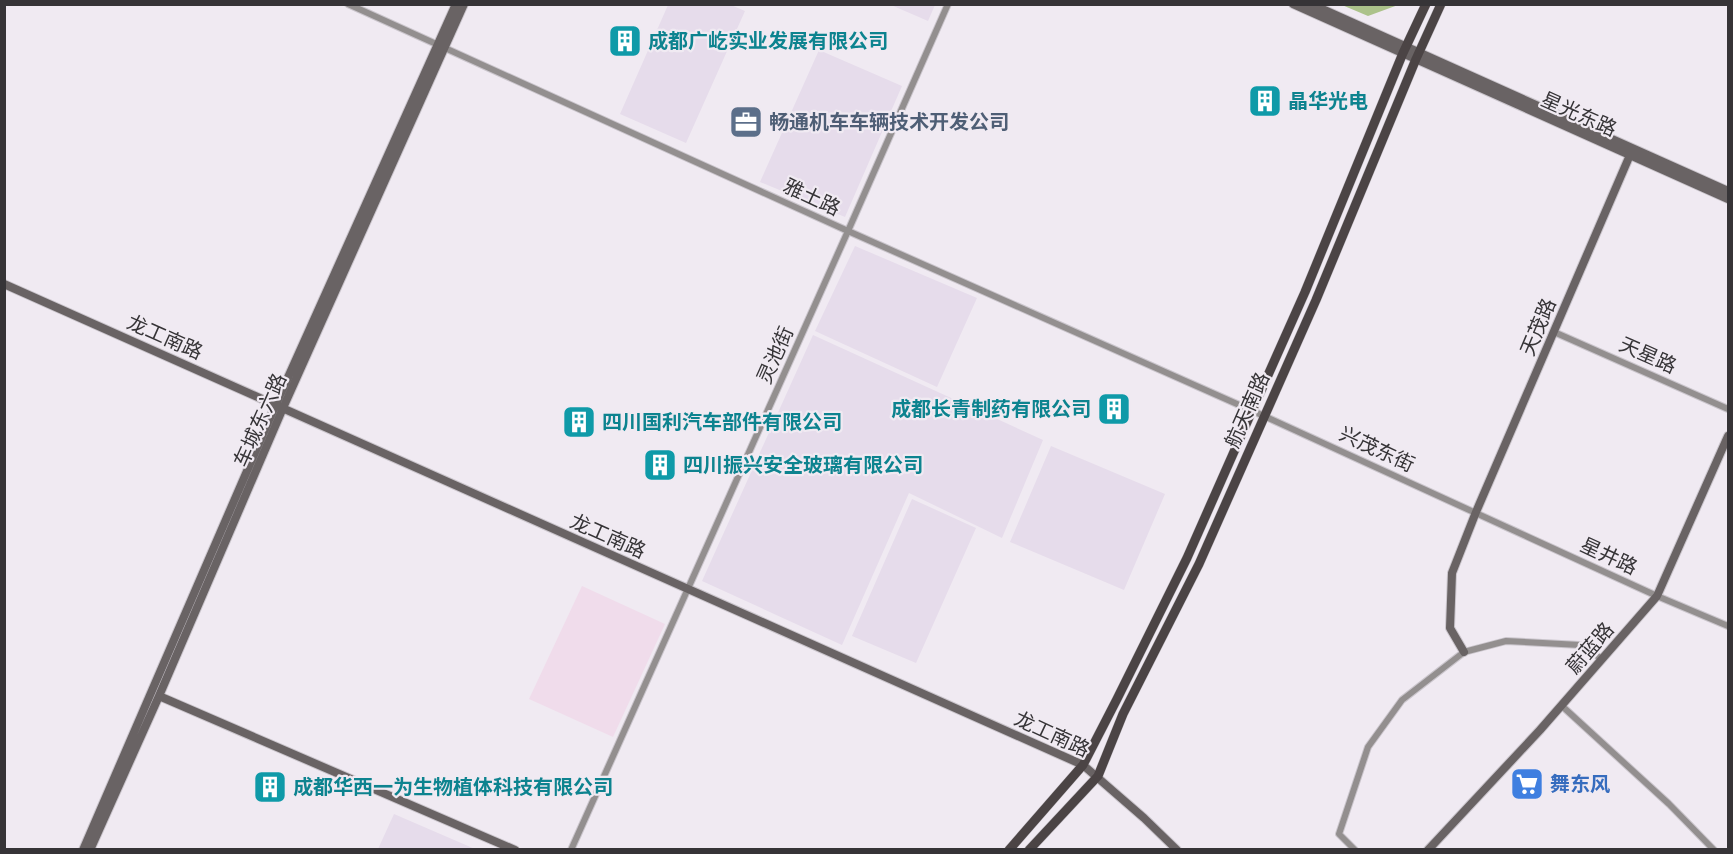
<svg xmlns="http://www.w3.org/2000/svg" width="1733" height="854" font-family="Poppins,'Noto Sans SC',sans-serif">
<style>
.commercial{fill:#f0dceb}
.built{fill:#e6dceb}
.green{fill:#acc28a}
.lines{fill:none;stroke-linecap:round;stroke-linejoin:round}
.street-casing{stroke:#cbc6cd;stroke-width:8}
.secondary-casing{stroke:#cbc6cd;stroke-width:10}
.primary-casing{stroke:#cbc6cd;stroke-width:10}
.street{stroke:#938f8f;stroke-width:6}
.secondary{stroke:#696364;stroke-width:8}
.primary{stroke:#4b4445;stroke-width:9}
.labels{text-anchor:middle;stroke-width:4.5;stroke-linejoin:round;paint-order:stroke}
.culture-label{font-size:20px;font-weight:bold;fill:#0d838f;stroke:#f0eaf2;text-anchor:start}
.street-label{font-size:20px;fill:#363437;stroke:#f0eaf2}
.service-label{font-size:20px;font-weight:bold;fill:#4e5e75;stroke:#f0eaf2;text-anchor:start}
.shop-label{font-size:20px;font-weight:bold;fill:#366cbe;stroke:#f0eaf2;text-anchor:start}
</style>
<rect width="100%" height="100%" fill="#f0eaf2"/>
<!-- commercial -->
<path class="commercial" d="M 582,586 L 665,624 L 613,737 L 529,699 Z"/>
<!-- built -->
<path class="built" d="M 668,5 L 731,5 L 745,11 L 686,143 L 620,114 Z
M 891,5 L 935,5 L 928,21 Z
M 819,50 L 902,86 L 845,217 L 760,182 Z
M 855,246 L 977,298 L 937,387 L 815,331 Z
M 813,335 L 1043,440 L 1002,538 L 909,493 L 842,645 L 702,581 Z
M 1051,446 L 1165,494 L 1124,590 L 1010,542 Z
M 912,499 L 976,528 L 916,663 L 852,636 Z
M 394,814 L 475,849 L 378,849 Z"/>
<!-- green -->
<path class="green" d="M 1342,5 L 1398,4 L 1398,5 L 1368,16 Z"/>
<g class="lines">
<defs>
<path id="street" d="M 348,4 L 848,231 L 1264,416 L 1657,596 L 1728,626
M 1554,332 L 1728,409
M 1562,706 L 1669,804 L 1714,850
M 571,850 L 848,231 L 948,4
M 1355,850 L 1339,834 L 1368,747 L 1402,700 L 1464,652 L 1506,641 L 1580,645 L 1602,659"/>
<path id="secondary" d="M 1293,4 L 1728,199
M 1311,4 L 1728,191
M 4,284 L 1083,765 L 1144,818 L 1177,850
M 1464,652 L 1450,628 L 1452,573 L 1476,512 L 1630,155
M 159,696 L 515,850
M 83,850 L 276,404 L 456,4
M 90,850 L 159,696 L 283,408 L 464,4
M 1428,850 L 1540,730 L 1657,596 L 1728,436"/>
<path id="primary" d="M 1009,850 L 1083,765 L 1117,699 L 1187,558 L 1252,411 L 1305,292 L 1403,53 L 1426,4
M 1029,850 L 1098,776 L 1123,714 L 1199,564 L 1316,300 L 1416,59 L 1441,4"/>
</defs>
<!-- street casing -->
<use href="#street" class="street-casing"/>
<!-- secondary casing -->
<use href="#secondary" class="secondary-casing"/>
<!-- primary casing -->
<use href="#primary" class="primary-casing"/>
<!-- street -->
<use href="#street" class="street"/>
<!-- secondary -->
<use href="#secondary" class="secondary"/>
<!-- primary -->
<use href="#primary" class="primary"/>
</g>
<!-- icons -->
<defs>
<symbol id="building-square" viewBox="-11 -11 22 22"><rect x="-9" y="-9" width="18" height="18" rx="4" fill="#0f9aa8" stroke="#f0eaf2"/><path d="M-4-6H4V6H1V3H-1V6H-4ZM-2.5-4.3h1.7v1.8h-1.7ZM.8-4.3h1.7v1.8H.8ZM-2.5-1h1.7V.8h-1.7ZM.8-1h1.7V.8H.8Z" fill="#fff"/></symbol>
<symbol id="office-square" viewBox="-11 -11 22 22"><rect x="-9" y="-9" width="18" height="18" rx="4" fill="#5c6f8a" stroke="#f0eaf2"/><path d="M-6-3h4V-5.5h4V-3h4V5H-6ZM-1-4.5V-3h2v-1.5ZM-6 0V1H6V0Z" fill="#fff"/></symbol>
<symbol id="supermarket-square" viewBox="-11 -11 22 22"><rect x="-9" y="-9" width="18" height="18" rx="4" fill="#3f7fe0" stroke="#f0eaf2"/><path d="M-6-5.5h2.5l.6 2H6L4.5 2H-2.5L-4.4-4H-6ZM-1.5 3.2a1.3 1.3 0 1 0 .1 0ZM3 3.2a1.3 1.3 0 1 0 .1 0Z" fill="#fff"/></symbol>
</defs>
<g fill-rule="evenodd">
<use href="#building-square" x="606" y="22" width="38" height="38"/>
<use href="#building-square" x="1246" y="82" width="38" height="38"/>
<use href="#office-square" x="727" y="103" width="38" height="38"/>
<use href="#building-square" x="1095" y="390" width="38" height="38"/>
<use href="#building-square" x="560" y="403" width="38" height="38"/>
<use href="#building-square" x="641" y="446" width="38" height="38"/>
<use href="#supermarket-square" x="1508" y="765" width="38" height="38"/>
<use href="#building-square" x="251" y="768" width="38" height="38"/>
</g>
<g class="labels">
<!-- culture labels -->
<g class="culture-label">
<text x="648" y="48">成都广屹实业发展有限公司</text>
<text x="1288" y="108">晶华光电</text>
<text x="1091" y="416" text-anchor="end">成都长青制药有限公司</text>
<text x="602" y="429">四川国利汽车部件有限公司</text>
<text x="683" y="472">四川振兴安全玻璃有限公司</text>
<text x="293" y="794">成都华西一为生物植体科技有限公司</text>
</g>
<!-- street labels -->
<g class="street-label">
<text transform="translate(1579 114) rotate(24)" y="7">星光东路</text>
<text transform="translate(812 197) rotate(25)" y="7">雅土路</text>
<text transform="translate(1538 327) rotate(-67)" y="7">天茂路</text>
<text transform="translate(165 337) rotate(24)" y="7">龙工南路</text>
<text transform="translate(775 355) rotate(-66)" y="7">灵池街</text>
<text transform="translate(1648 355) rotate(24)" y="7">天星路</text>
<text transform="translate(1247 410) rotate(-66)" y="7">航天南路</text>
<text transform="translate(260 420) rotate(-66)" y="7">车城东六路</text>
<text transform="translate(1377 449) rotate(25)" y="7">兴茂东街</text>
<text transform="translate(608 536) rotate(24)" y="7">龙工南路</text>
<text transform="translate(1609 556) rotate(25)" y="7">星井路</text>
<text transform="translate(1590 648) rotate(-49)" y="7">蔚蓝路</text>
<text transform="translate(1052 734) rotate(25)" y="7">龙工南路</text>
</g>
<!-- service labels -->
<g class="service-label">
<text x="769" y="129">畅通机车车辆技术开发公司</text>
</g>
<!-- shop labels -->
<g class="shop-label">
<text x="1550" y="791">舞东风</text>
</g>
</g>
<!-- border -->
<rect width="1733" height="854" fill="none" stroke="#363437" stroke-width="12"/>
</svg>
